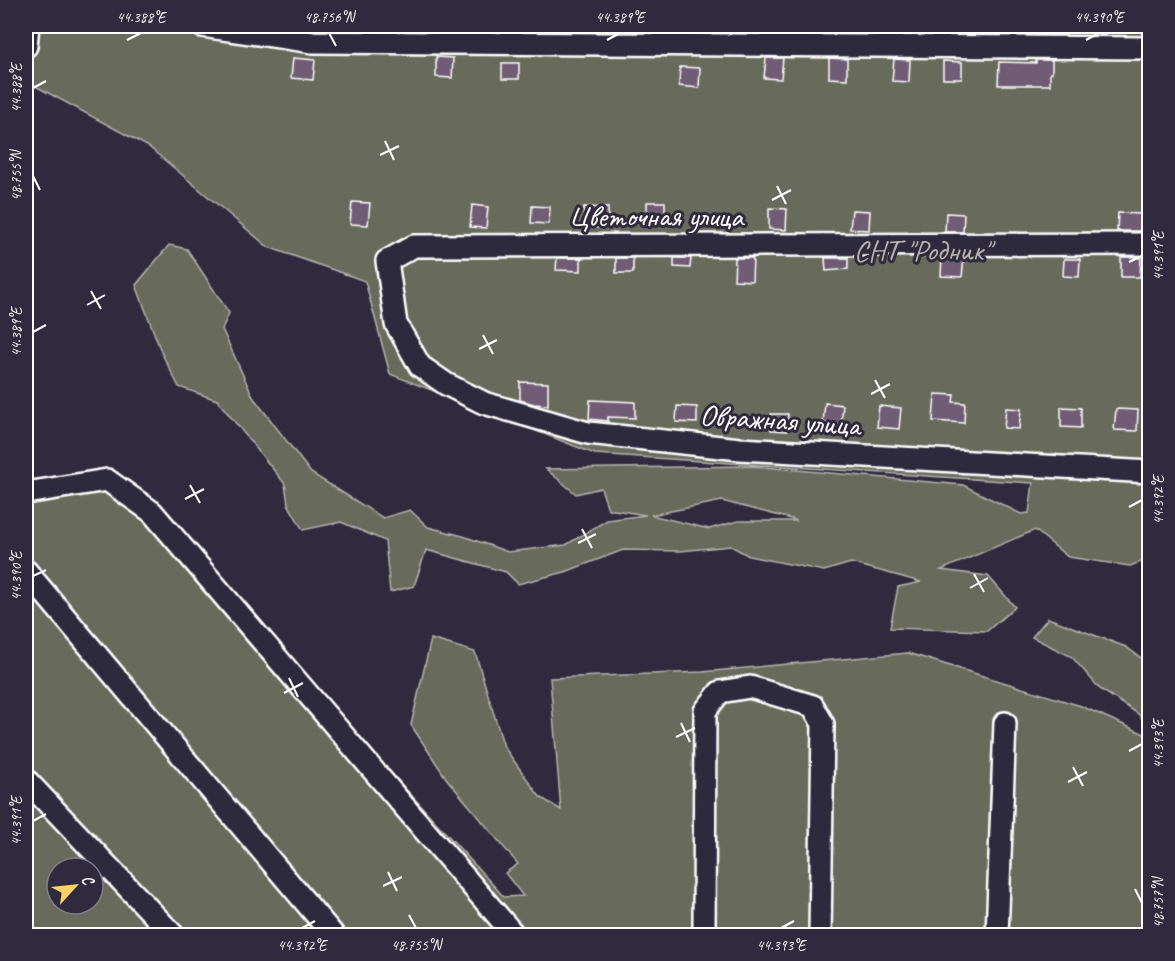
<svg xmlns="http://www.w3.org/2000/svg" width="1175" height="961" font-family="Caveat,sans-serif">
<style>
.green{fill:#686a5c;stroke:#b4b4ae;stroke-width:1.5;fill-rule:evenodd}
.building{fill:#705d75;stroke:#fff;stroke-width:1.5}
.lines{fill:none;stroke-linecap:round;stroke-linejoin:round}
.minor-casing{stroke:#fff;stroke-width:26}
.minor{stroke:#2f2a3d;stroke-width:21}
.ticks{fill:none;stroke:#fff;stroke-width:2}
.labels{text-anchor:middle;stroke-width:6;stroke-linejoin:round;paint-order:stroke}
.street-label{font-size:30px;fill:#fff;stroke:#2f2a3d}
.park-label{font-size:30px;fill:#b4b4ae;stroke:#2f2a3d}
.neatline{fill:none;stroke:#fff;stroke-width:2}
.ticks-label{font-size:15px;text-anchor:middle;fill:#fff}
</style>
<rect width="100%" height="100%" fill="#2f2a3d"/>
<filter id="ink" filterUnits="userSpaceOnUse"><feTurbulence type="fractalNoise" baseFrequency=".0167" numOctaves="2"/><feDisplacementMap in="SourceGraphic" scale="12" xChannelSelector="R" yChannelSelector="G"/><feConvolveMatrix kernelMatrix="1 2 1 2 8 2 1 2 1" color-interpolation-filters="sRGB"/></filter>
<g filter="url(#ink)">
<!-- green -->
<path class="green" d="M 26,26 L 1149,26 L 1150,521 L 1145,525 L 1149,527 L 1149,559 L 1130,566 L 1068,557 L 1035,530 L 941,570 L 988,576 L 1015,607 L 987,631 L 890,628 L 898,587 L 921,582 L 851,563 L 824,571 L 749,556 L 731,546 L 680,551 L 623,550 L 565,572 L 518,584 L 506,572 L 426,550 L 414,586 L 390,592 L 385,541 L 341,522 L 303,530 L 288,504 L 285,484 L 217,400 L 179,387 L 162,354 L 136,285 L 169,245 L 187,249 L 229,313 L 222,329 L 253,397 L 311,473 L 383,518 L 410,510 L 428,527 L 463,536 L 508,552 L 566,545 L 607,520 L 646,515 L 608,509 L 601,488 L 576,494 L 546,469 L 752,466 L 963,485 L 1021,514 L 1029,513 L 1033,483 L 595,454 L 390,374 L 365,281 L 268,247 L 149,147 L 26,81 ZM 722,501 L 795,520 L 796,521 L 738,521 L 709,529 L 651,515 Z
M 117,472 L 504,897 L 523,896 L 505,873 L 518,864 L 446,778 L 411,725 L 431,639 L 475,652 L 504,747 L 540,797 L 561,810 L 550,678 L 702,672 L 908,653 L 1081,706 L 1149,736 L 1149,935 L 26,936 L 26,902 L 33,908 L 26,887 L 26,485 ZM 57,868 L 93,868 L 93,904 L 57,904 Z
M 1048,618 L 1126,647 L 1149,664 L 1149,725 L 1137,713 L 1100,689 L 1072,657 L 1032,637 Z"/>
<!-- building -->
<path class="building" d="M 768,26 L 785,26 L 785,33 L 768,33 Z
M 1037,26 L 1053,26 L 1053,35 L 1037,34 Z
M 436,57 L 453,58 L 452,78 L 436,77 Z
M 293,58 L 315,60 L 313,80 L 291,78 Z
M 766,58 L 783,58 L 781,79 L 764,78 Z
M 829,58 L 847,59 L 847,79 L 829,78 Z
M 894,59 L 910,60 L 909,82 L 892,81 Z
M 1036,60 L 1052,60 L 1052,73 L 1050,73 L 1050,85 L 998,85 L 999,62 L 1036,63 Z
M 943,61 L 962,62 L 962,79 L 943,79 Z
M 502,63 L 519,63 L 519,79 L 502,79 Z
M 680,67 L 700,68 L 699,88 L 679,86 Z
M 352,202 L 370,203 L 368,225 L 350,224 Z
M 647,202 L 665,202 L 665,220 L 647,220 Z
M 472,205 L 488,207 L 486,228 L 470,227 Z
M 532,206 L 550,207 L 549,224 L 531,223 Z
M 584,207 L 608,208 L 608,228 L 583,227 Z
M 769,208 L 787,209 L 786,230 L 769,229 Z
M 852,210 L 870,211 L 869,230 L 850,229 Z
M 946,213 L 964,214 L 963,232 L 945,232 Z
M 1118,213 L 1141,214 L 1140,231 L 1117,231 Z
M 942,257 L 964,257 L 962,277 L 941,276 Z
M 1121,257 L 1139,257 L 1139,258 L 1141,258 L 1140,277 L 1121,277 Z
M 557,258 L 581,258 L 581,271 L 556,270 Z
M 616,258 L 633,258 L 633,273 L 616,273 Z
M 674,258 L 691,258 L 690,268 L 674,267 Z
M 735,258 L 753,258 L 752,281 L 734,280 Z
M 825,258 L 848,258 L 848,269 L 826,271 Z
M 1064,259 L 1080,259 L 1079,277 L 1063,276 Z
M 520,382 L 548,383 L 548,405 L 534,404 L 520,400 Z
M 935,394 L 954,395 L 953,402 L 965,403 L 964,423 L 933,421 Z
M 590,400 L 635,402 L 635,418 L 608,417 L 608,421 L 589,419 Z
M 825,403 L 843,405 L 841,425 L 823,423 Z
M 677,406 L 697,407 L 697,423 L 676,422 Z
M 879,406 L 901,408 L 899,429 L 877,427 Z
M 1061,407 L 1081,408 L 1081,428 L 1061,427 Z
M 1006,408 L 1021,409 L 1019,429 L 1004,428 Z
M 1116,409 L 1138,410 L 1137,431 L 1114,430 Z
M 771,414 L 788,414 L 787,431 L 771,430 Z"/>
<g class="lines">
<defs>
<path id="minor" d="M 202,26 L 313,42 L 1150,48
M 26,46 L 28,26
M 1150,244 L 414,246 L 387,261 L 396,324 L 420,366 L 446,384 L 484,403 L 588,433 L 740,449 L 1150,472
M 26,493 L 107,480 L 152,512 L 515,936
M 26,571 L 334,936
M 26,780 L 174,936
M 704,936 L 705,711 L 720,692 L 750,687 L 813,706 L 823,724 L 820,936
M 997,936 L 1005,723"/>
</defs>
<!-- minor casing -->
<use href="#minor" class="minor-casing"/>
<!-- minor -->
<use href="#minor" class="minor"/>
</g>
</g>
<!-- ticks -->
<path class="ticks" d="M 329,33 L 336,46M 127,40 L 141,33M 607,40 L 620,33M 1086,40 L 1099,33M 33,88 L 46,81M 385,141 L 394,160M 380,155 L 399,146M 33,176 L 40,190M 777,186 L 786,204M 772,200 L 791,190M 1129,262 L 1142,256M 91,291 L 101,309M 87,305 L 105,295M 33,332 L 46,325M 483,335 L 493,354M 479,349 L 497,340M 875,380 L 885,398M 871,394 L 890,384M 190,485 L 200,503M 185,499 L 204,489M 1129,507 L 1142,500M 582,529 L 592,548M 578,543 L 596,534M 974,574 L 984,592M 33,576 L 46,570M 970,588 L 988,578M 289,678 L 298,697M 284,693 L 303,683M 681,723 L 690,742M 676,737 L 695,728M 1129,751 L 1142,744M 1073,767 L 1083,786M 1068,782 L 1087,772M 33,821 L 46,814M 388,872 L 397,891M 383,886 L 402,877M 1135,889 L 1142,903M 409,915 L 416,928M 302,928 L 315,921M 781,928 L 794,921"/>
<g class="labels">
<!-- street labels -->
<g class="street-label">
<text x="656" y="226">Цветочная улица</text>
<text transform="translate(780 420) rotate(4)" y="10">Овражная улица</text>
</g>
<!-- park labels -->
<g class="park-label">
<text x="922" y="260">СНТ "Родник"</text>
</g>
</g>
<!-- margin -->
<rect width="1175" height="961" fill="none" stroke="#2f2a3d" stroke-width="66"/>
<!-- north arrow -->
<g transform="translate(75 886) rotate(63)"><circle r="28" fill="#2f2a3d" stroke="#827f8b" stroke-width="1.5"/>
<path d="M0-4.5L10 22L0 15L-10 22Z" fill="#ffd166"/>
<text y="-9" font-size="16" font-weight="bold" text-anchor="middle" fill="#ffffff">С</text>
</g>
<rect x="33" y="33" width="1109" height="895" class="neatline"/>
<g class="ticks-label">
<text x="141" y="22">44.388°E</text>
<text x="329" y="22">48.756°N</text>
<text x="620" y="22">44.389°E</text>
<text x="1099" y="22">44.390°E</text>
<text transform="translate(16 88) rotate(-90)" y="5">44.388°E</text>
<text transform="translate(16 176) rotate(-90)" y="5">48.755°N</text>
<text transform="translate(1158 256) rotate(-90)" y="5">44.391°E</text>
<text transform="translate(16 332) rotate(-90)" y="5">44.389°E</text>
<text transform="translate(1158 500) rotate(-90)" y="5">44.392°E</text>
<text transform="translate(16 576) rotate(-90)" y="5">44.390°E</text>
<text transform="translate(1158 744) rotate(-90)" y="5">44.393°E</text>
<text transform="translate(16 821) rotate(-90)" y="5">44.391°E</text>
<text transform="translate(1158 903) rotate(-90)" y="5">48.757°N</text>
<text x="302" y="950">44.392°E</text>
<text x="416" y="950">48.755°N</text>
<text x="781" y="950">44.393°E</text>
</g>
</svg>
